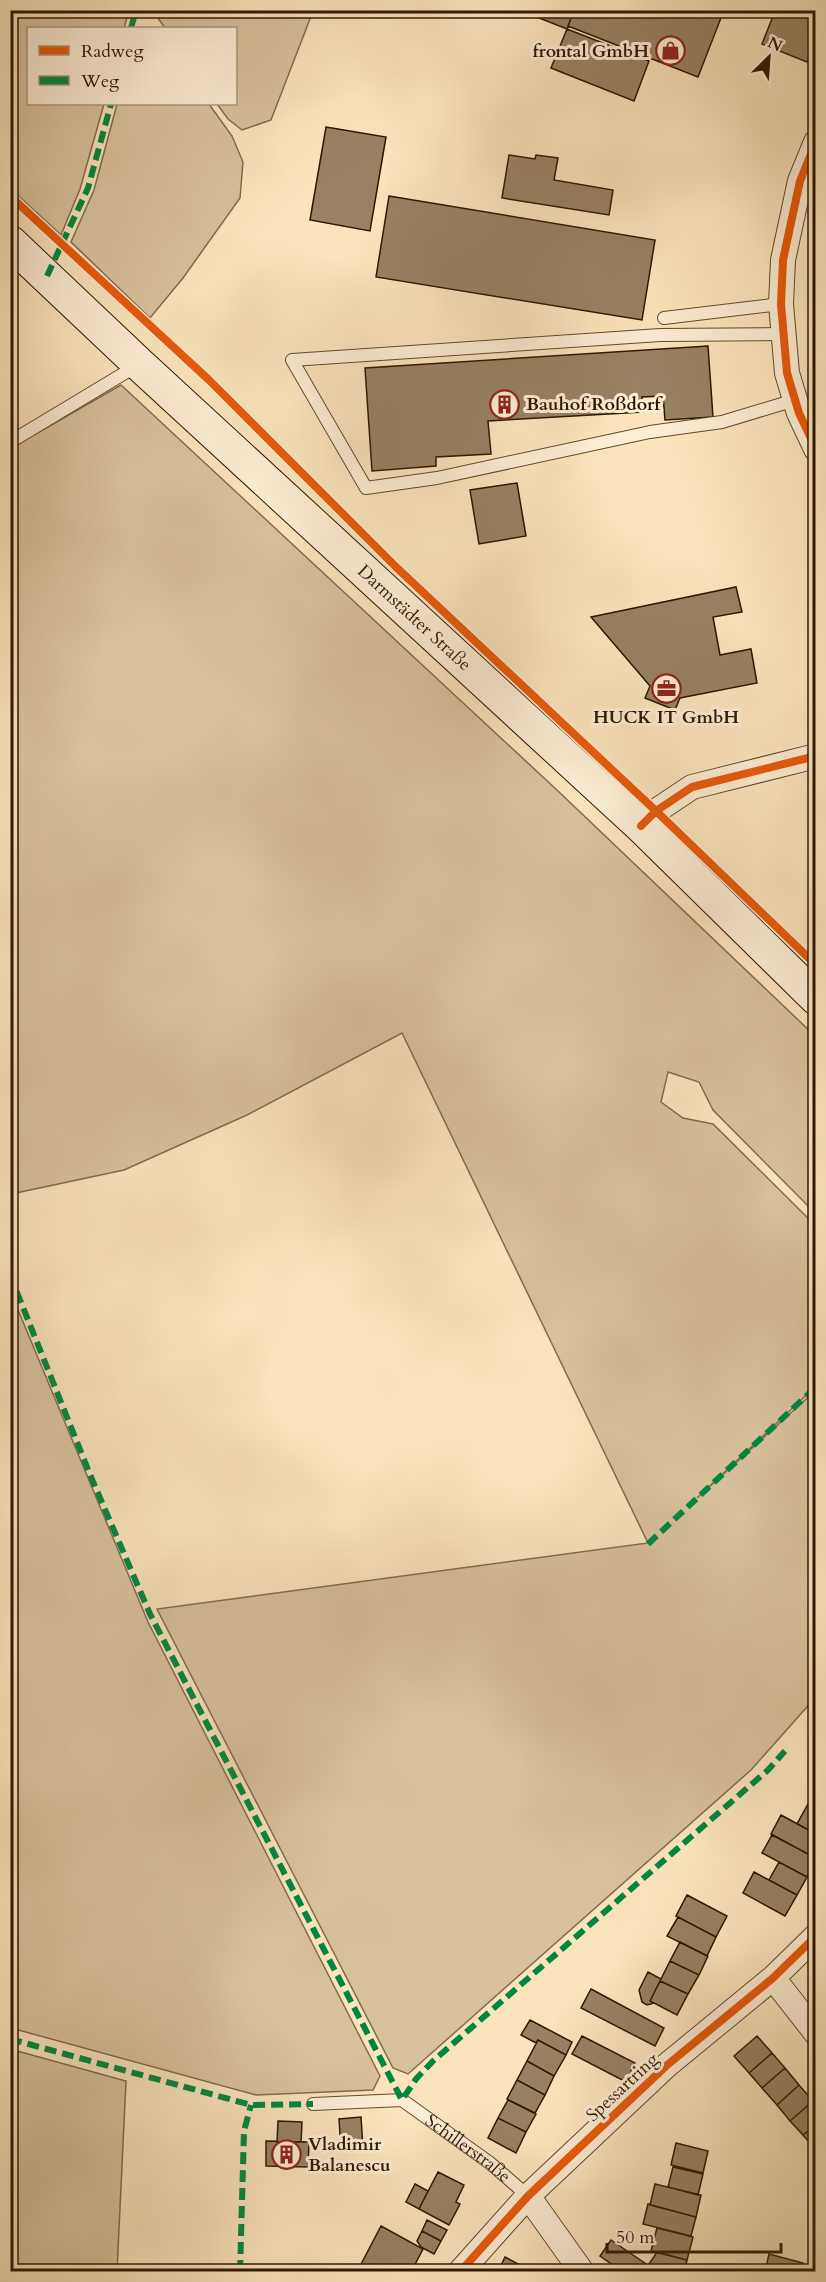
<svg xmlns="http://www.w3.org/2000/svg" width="826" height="2282" font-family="Cardo,serif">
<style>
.green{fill:#d8c19b;stroke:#826c4e;stroke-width:1.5}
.building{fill:#988261;stroke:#2c1800;stroke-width:1.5}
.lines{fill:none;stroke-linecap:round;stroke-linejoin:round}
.lane-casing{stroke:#604b2f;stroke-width:14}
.street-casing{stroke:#604b2f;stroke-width:26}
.secondary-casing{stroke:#2c1800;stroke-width:35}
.lane{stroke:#fcedd3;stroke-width:12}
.street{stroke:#fcedd3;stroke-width:24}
.secondary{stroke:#fcedd3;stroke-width:33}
.quiet{stroke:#00873e;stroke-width:6;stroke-dasharray:12 6;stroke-linecap:butt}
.cycleway-casing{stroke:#fcedd3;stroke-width:11}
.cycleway{stroke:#e8590c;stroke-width:8}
.labels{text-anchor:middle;stroke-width:6;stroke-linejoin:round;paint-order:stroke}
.poi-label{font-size:18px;font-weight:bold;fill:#2c1800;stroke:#fcedd3;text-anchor:start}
.street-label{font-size:18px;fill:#2c1800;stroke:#fcedd3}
</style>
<rect width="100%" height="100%" fill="#fbe4bb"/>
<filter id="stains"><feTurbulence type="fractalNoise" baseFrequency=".00333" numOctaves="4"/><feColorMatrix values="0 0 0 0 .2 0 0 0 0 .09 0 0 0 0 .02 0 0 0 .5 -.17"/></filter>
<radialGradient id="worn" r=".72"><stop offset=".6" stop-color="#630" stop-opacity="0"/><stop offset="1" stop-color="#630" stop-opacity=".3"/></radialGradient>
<!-- green -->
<path class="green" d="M 10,11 L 129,11 L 124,28 L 28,28 L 28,104 L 104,104 L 80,189 L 61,235 L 11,189 Z
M 153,11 L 313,11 L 271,120 L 242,130 L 228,119 L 217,104 L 236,104 L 236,28 L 165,28 Z
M 117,104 L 209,104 L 232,136 L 243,162 L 240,198 L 183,278 L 150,318 L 71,242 L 94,190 Z
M 121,385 L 558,791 L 815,1036 L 815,1213 L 713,1110 L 699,1082 L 668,1072 L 661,1102 L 683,1118 L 713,1124 L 815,1225 L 815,1387 L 697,1498 L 815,1391 L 815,1698 L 751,1770 L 408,2074 L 393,2068 L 157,1609 L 648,1543 L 402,1033 L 247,1115 L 124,1170 L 11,1194 L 11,448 Z
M 11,1293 L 148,1622 L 380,2076 L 373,2090 L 256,2095 L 11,2028 Z
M 10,2049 L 126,2081 L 117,2271 L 11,2271 Z"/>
<!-- building -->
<path class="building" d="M 519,10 L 574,10 L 567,29 Z
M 574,10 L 724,10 L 698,77 L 568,26 Z
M 768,10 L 816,10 L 816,38 L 807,62 L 762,44 L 773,16 L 767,14 Z
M 567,29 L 649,61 L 634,101 L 551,68 Z
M 326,127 L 386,137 L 370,231 L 310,220 Z
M 509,155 L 535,159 L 536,155 L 558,158 L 554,180 L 613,190 L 609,215 L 502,198 Z
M 389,196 L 655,240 L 642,320 L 376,277 Z
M 708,346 L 713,417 L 665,420 L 663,396 L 642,397 L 643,412 L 488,421 L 491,454 L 436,457 L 436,466 L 372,471 L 365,368 Z
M 517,483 L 526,536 L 479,544 L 470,490 Z
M 736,587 L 742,612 L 713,617 L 720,655 L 751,649 L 757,683 L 680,698 L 675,710 L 645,698 L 650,686 L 591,617 Z
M 808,1804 L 816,1808 L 816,1834 L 797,1824 Z
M 781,1815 L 816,1834 L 815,1858 L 771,1834 Z
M 772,1835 L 816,1858 L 807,1877 L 762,1853 Z
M 779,1862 L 807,1877 L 797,1895 L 769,1880 Z
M 754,1872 L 797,1895 L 785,1916 L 743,1893 Z
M 687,1895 L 727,1916 L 716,1937 L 676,1916 Z
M 678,1917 L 716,1937 L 707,1956 L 667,1936 Z
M 680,1942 L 708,1956 L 699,1975 L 670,1961 Z
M 670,1961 L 699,1975 L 688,1994 L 660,1981 Z
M 648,1972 L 661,1979 L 650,2001 L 654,2003 L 647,2005 L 642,2002 L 639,1990 Z
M 660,1981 L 688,1994 L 677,2015 L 650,2001 Z
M 591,1989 L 664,2028 L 655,2046 L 581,2008 Z
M 530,2020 L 572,2042 L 566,2055 L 538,2040 L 536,2043 L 521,2035 Z
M 582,2036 L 635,2063 L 626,2082 L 572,2054 Z
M 757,2036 L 772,2053 L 749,2073 L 734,2056 Z
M 538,2040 L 566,2055 L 554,2076 L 527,2061 Z
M 772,2053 L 785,2068 L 762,2088 L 749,2073 Z
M 527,2061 L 554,2076 L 545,2095 L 517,2080 Z
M 785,2068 L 799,2085 L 777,2105 L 762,2088 Z
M 517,2080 L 545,2095 L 535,2113 L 507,2099 Z
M 799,2085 L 813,2101 L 790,2121 L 777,2105 Z
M 508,2100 L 536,2114 L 526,2132 L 498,2118 Z
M 813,2101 L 816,2104 L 816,2125 L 803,2135 L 790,2121 Z
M 361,2117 L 363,2148 L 341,2150 L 339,2119 Z
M 498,2118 L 526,2132 L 516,2153 L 488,2138 Z
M 278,2121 L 302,2122 L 301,2142 L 277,2142 Z
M 816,2125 L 816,2150 L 803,2135 Z
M 266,2141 L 309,2142 L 308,2167 L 266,2166 Z
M 676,2143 L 708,2151 L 703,2173 L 671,2165 Z
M 673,2167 L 703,2174 L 698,2195 L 668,2187 Z
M 438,2172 L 464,2185 L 456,2202 L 460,2204 L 449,2225 L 419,2209 Z
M 415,2184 L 428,2191 L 419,2209 L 406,2202 Z
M 655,2184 L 701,2195 L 696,2217 L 650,2205 Z
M 648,2204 L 696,2217 L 691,2236 L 643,2224 Z
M 427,2220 L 447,2230 L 441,2241 L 422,2231 Z
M 381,2226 L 423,2249 L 411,2272 L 357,2272 Z
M 657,2228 L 693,2237 L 687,2260 L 651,2251 Z
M 422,2231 L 441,2241 L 434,2254 L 421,2247 L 417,2241 Z
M 611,2240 L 658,2272 L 623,2272 L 600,2256 Z
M 657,2252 L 687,2260 L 686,2265 L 682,2272 L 661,2272 L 649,2264 Z
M 769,2254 L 803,2263 L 801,2272 L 765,2272 Z
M 505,2257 L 533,2272 L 498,2272 Z"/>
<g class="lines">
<defs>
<g id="lane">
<path d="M 664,318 L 781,304"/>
<path d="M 783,334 L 660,335 L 292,360 L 366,488 L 437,478 L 650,432 L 722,422 L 795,400"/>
<path d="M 10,442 L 138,365"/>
<path id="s1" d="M 313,2104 L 402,2100 L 490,2163 L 528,2196"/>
</g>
<path id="street" d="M 816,142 L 800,181 L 783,260 L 781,304 L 787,373 L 799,413 L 816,449
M 641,826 L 656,811 L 692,787 L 816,756
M 773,1978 L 816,2033
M 528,2196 L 582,2272
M 460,2272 L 528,2196 L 666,2066 L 773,1978 L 816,1936"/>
<g id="secondary">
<path id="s2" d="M 10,242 L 139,364 L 641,826 L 816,998"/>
</g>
</defs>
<!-- lane casing -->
<use href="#lane" class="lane-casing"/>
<!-- street casing -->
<use href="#street" class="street-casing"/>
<!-- secondary casing -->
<use href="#secondary" class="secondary-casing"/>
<!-- lane -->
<use href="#lane" class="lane"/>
<!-- street -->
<use href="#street" class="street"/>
<!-- secondary -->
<use href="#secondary" class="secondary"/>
<!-- quiet -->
<path class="quiet" d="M 131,28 L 136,10
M 47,276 L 88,188 L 111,104
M 10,1275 L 91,1477 L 150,1614 L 402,2100 L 416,2079 L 433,2061 L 768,1770 L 785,1751
M 648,1544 L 816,1387
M 10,2039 L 251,2105 L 313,2104
M 240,2272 L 244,2131 L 251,2105"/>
<defs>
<path id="cycleway" d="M 816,142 L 800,181 L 783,260 L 781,304 L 787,373 L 799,413 L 816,449
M 10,196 L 209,380 L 396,567 L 656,811 L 816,965
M 641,826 L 656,811 L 692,787 L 816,756
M 460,2272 L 528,2196 L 666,2066 L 773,1978 L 816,1936"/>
</defs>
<!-- cycleway casing -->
<use href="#cycleway" class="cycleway-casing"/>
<!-- cycleway -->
<use href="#cycleway" class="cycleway"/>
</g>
<!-- icons -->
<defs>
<symbol id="shop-ring" viewBox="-11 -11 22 22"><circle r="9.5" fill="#fcedd3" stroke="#8f2418" stroke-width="1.5"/><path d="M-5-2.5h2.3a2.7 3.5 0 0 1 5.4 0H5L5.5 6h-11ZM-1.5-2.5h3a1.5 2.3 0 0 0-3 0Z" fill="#8f2418"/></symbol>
<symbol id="building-ring" viewBox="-11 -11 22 22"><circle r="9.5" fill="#fcedd3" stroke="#8f2418" stroke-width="1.5"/><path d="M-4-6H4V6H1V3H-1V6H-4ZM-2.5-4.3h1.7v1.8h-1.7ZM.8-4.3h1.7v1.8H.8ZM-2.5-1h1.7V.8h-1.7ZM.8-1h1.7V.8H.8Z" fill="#8f2418"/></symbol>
<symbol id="office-ring" viewBox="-11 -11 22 22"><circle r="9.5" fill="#fcedd3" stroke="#8f2418" stroke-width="1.5"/><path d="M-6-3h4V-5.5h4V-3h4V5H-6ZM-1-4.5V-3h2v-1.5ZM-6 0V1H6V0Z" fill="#8f2418"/></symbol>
</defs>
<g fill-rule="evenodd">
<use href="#shop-ring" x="654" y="34" width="33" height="33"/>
<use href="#building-ring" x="488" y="388" width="33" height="33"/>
<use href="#office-ring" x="650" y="672" width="33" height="33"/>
<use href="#building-ring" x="270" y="2138" width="33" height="33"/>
</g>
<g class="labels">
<!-- poi labels -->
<g class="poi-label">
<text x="649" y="57" text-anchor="end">frontal GmbH</text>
<text x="526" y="410">Bauhof Roßdorf</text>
<text x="666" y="723" text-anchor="middle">HUCK IT GmbH</text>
<text x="308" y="2150">Vladimir<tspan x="308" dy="21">Balanescu</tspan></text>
</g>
<!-- street labels -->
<g class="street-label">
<text dy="6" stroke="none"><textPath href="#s2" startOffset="552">Darmstädter Straße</textPath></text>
<text transform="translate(622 2087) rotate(-43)" y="6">Spessartring</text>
<text dy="6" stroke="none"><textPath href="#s1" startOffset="171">Schillerstraße</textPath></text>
</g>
</g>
<!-- margin -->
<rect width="826" height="2282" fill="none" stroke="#fbe4bb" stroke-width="36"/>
<rect x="12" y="12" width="802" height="2258" fill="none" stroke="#2c1800" stroke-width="3"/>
<rect x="18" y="18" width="790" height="2246" fill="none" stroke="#2c1800" stroke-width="1.5"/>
<!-- legend -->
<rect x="27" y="27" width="210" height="78" fill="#fcedd3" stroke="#a9987f" stroke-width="1.5"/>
<rect x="39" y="46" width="30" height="9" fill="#e8590c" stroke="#a9987f" stroke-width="1.5"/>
<text x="81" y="57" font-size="18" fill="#2c1800">Radweg</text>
<rect x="39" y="76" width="30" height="9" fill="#00873e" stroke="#a9987f" stroke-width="1.5"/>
<text x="81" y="87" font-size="18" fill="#2c1800">Weg</text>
<!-- north arrow -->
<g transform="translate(769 57) rotate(25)" stroke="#fcedd3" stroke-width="4.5" paint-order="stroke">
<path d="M0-4.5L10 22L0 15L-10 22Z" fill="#2c1800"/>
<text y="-9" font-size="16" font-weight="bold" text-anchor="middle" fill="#2c1800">N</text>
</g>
<!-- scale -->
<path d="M607 2243v9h174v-9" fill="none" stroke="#2c1800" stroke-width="3"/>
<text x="616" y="2243" font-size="18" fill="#2c1800" stroke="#fcedd3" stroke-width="4.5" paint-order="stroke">50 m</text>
<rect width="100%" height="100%" filter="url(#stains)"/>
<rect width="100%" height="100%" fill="url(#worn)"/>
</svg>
